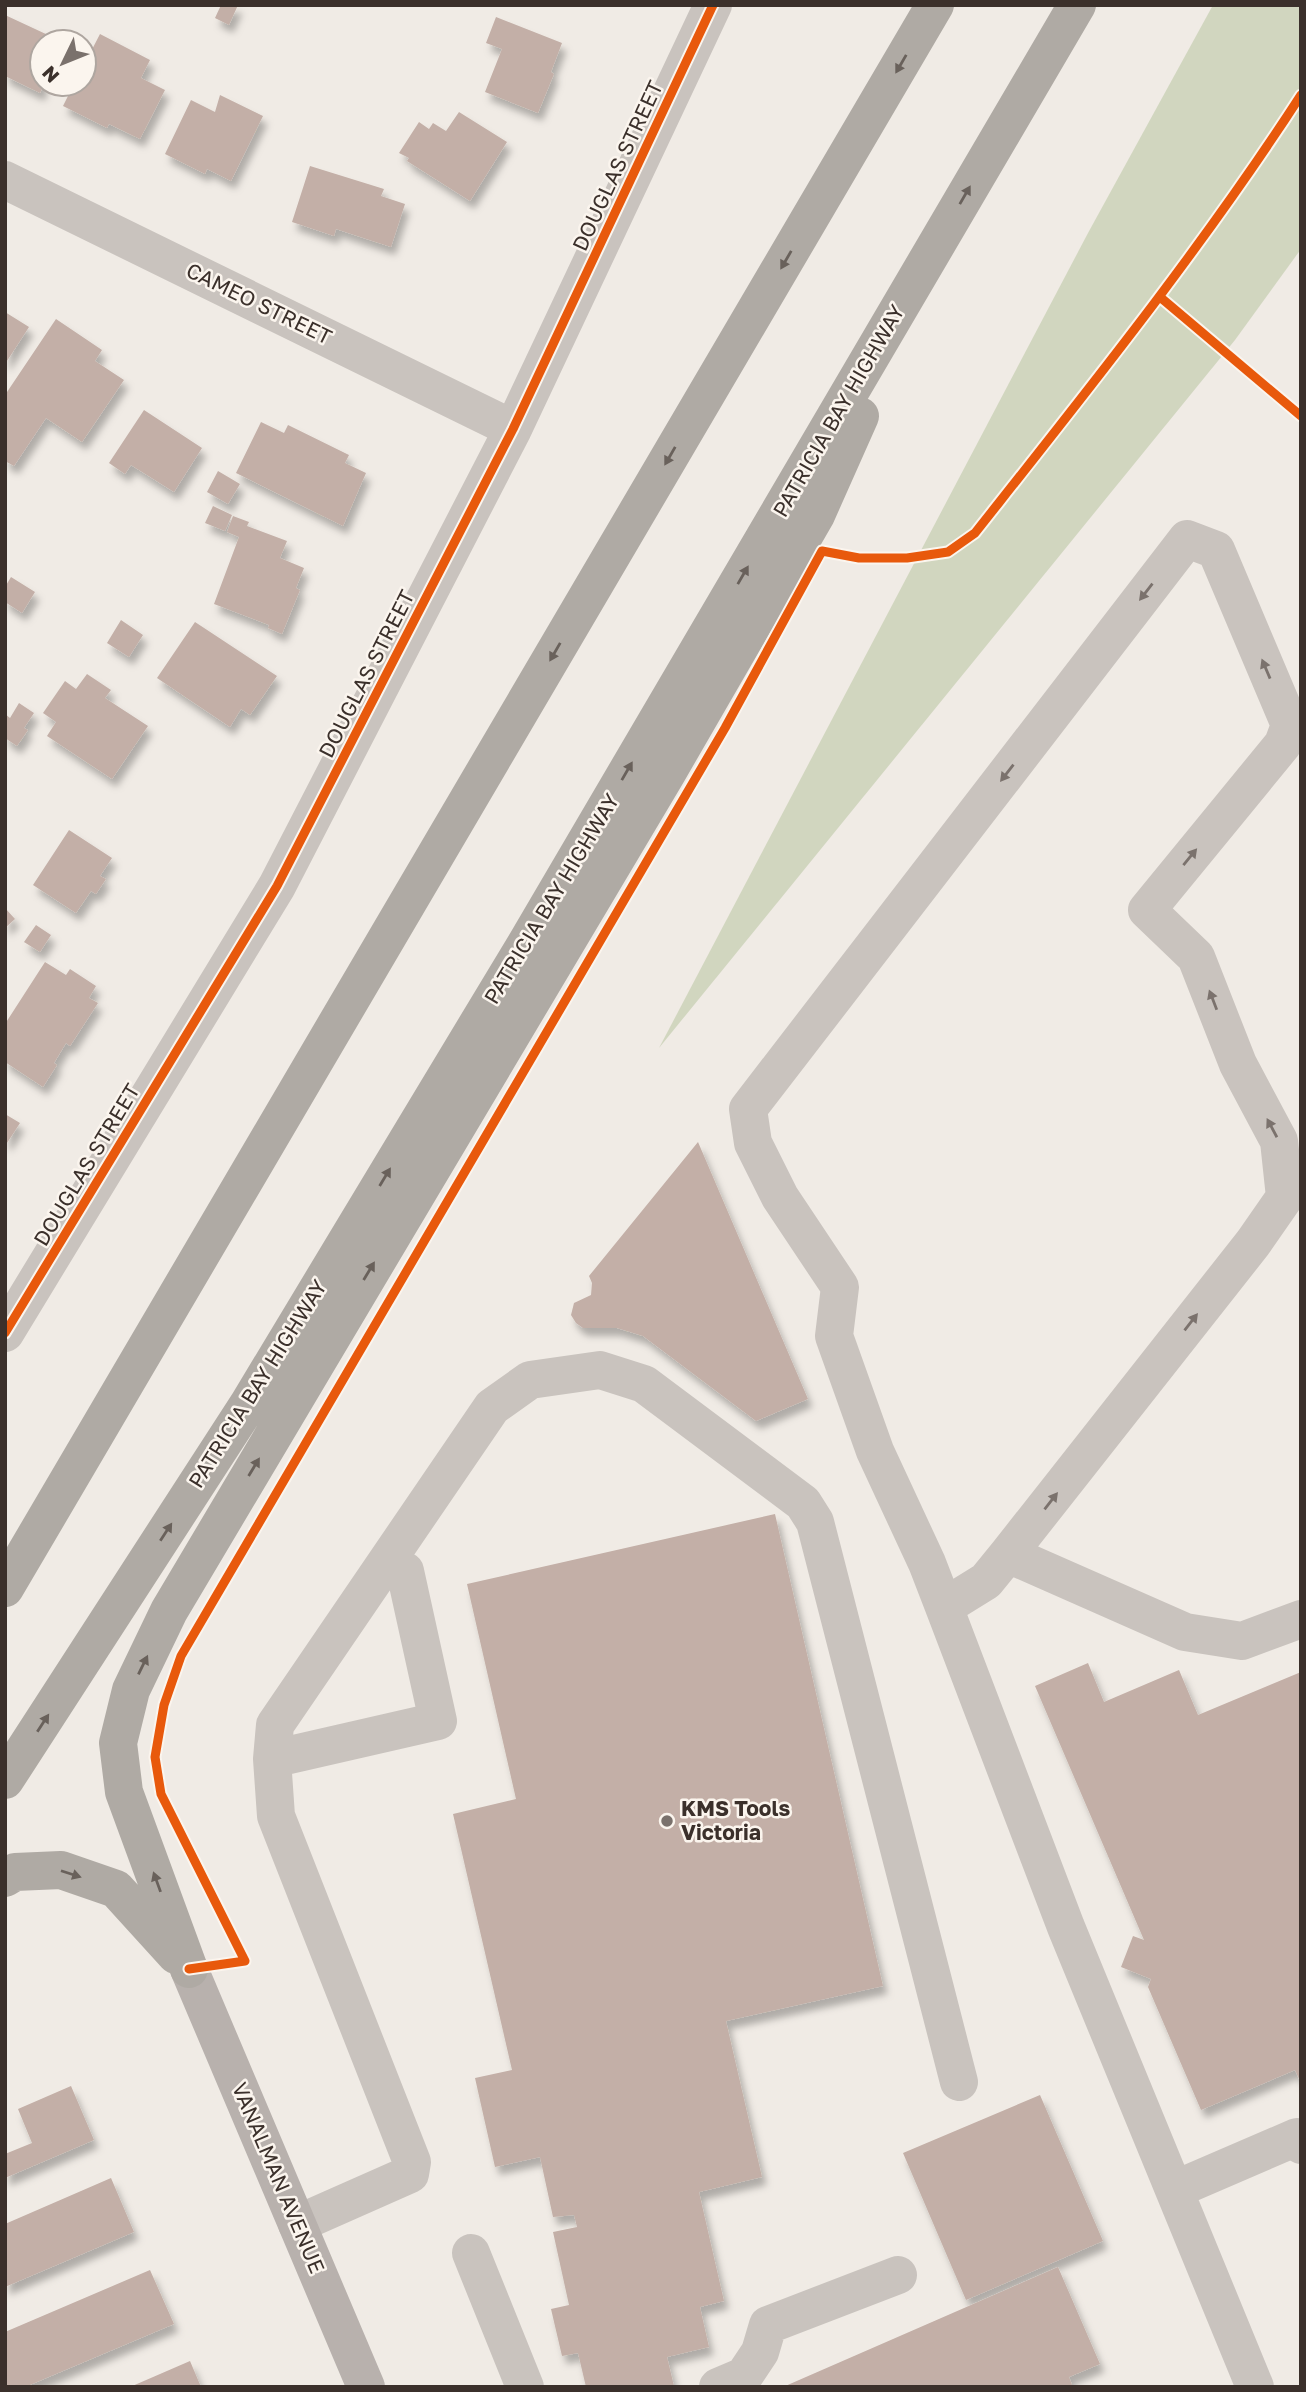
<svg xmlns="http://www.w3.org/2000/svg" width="1306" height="2392" font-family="'Golos Text',sans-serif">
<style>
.green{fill:#d1d6bf}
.building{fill:#c3afa7;filter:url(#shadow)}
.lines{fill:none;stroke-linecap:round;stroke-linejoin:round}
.minor{stroke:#c9c3be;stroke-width:38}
.major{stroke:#b8b1ad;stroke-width:38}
.highway{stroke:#afaaa4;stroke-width:38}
.cycleway-casing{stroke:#fbf5ee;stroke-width:13}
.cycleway{stroke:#e8590c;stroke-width:9}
.oneway{fill:#69615b}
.oneway2{fill:#7b726d}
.poi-dot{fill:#7a716c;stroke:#fbf5ee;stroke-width:2.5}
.labels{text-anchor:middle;stroke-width:5;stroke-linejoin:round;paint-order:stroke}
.street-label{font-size:21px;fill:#3b302b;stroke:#fbf5ee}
.poi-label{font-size:21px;font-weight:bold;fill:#3b302b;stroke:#fbf5ee;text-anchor:start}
</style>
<defs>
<filter id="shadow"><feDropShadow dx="4.5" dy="8" stdDeviation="3.5" flood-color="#0004"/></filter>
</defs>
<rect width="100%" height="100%" fill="#f0ebe5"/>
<!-- green -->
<path class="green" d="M 1213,5 L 1301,5 L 1301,249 L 1235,340 L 659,1048 L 1088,233 Z"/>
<!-- building -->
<path class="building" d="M 221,5 L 238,5 L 229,25 L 215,18 Z
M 5,15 L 63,42 L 42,42 L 42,84 L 44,84 L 40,93 L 5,76 Z
M 496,17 L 562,43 L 551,72 L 554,74 L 538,113 L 485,92 L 502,49 L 486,43 Z
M 100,34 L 150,60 L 141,78 L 165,90 L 140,139 L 109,124 L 107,128 L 63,106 L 74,84 L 84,84 L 84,65 Z
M 220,95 L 263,116 L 231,181 L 207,169 L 205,174 L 165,154 L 191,100 L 215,112 Z
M 459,112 L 507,142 L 470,201 L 407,161 L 409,158 L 399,153 L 419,122 L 429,129 L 433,123 L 446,131 Z
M 310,166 L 384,189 L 381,196 L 405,204 L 391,247 L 336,229 L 334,236 L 292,222 Z
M 5,312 L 29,327 L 5,364 Z
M 56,319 L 102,350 L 95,361 L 124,380 L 82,442 L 46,418 L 14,466 L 5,461 L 5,395 Z
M 144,410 L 202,448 L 174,492 L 131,465 L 125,474 L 109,463 Z
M 261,422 L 284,433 L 288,425 L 349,455 L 345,463 L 366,473 L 343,526 L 236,473 Z
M 218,471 L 240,484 L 228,504 L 207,492 Z
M 213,506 L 232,515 L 225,531 L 205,523 Z
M 233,516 L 249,522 L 247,526 L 287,541 L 280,558 L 304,568 L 296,588 L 300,590 L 282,634 L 268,628 L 269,625 L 214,604 L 239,537 L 227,532 Z
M 11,577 L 35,592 L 22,613 L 5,602 L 5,587 Z
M 121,620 L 143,635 L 129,657 L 107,643 Z
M 195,622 L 277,676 L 250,715 L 241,709 L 230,727 L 157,678 Z
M 87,674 L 111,690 L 105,698 L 148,726 L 112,779 L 47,736 L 56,722 L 43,713 L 65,681 L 76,689 Z
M 19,703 L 34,713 L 24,728 L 28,730 L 17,746 L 5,738 L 5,714 L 10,718 Z
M 69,830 L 112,858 L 100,876 L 106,879 L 96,894 L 91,891 L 76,913 L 33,885 Z
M 5,908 L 15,919 L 5,928 Z
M 36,925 L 51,935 L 40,952 L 24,942 Z
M 45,962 L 66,975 L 70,969 L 96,986 L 89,998 L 98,1003 L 70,1046 L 66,1043 L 54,1063 L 57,1065 L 43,1087 L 5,1062 L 5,1024 Z
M 5,1114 L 20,1123 L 7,1143 L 5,1142 Z
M 698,1142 L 808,1399 L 756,1421 L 643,1336 L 617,1328 L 583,1328 L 576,1323 L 571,1315 L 574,1303 L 591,1295 L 592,1283 L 589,1276 Z
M 775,1514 L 883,1986 L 726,2021 L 762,2177 L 699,2192 L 724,2301 L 700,2307 L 709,2347 L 667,2357 L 674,2386 L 586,2387 L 578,2353 L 562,2356 L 551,2309 L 569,2305 L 553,2232 L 577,2227 L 574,2215 L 553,2217 L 540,2157 L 495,2167 L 475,2078 L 512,2070 L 453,1814 L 516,1799 L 467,1584 Z
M 1088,1663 L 1104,1702 L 1179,1670 L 1198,1715 L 1301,1672 L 1301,2083 L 1295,2070 L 1201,2110 L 1148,1987 L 1151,1979 L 1121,1967 L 1133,1936 L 1144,1940 L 1035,1686 Z
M 71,2086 L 94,2140 L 5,2178 L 5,2154 L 32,2143 L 18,2109 Z
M 1040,2095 L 1103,2241 L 966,2300 L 903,2153 Z
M 111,2178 L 134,2232 L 5,2287 L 5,2224 Z
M 1058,2267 L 1100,2364 L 1069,2377 L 1072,2385 L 1069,2387 L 783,2387 Z
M 150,2270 L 174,2324 L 25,2387 L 5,2387 L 5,2332 Z
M 190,2361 L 201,2387 L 130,2387 Z"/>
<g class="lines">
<!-- minor -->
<path class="minor" d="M 5,180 L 513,429
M 5,1333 L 277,886 L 513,429 L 713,5
M 1008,1554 L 1185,1632 L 1242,1641 L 1301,1619
M 944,1607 L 986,1581 L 1008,1554 L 1253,1243 L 1285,1197 L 1279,1141 L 1238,1064 L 1196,957 L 1147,910 L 1283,744 L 1290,725 L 1216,550 L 1187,539 L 748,1109 L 753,1143 L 780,1197 L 840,1287 L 834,1336 L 875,1451 L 927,1563 L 944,1607 L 1066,1927 L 1255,2387
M 272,1759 L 438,1721 L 405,1571 L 387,1562
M 1174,2190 L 1297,2137 L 1301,2145
M 297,2224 L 410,2174 L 412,2162 L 276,1816 L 272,1759 L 275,1725 L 492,1407 L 530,1380 L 600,1370 L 644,1384 L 803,1503 L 815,1522 L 959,2082
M 471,2253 L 525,2387
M 718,2387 L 744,2376 L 760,2352 L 768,2325 L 898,2275"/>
<!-- major -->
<path class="major" d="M 189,1969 L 366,2387"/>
<!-- highway -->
<path class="highway" d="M 5,1588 L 935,5
M 5,1780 L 249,1403 L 527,942 L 1077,5
M 5,1878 L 15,1872 L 61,1870 L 116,1889 L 176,1955
M 189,1969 L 124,1792 L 118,1743 L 131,1690 L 169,1611 L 667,773 L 816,515 L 860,416"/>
<defs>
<path id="cycleway" d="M 1160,297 L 1301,416
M 5,1333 L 277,886 L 513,429 L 713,5
M 189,1969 L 245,1961 L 161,1794 L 155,1757 L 164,1705 L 181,1656 L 725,728 L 822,551 L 859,558 L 907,558 L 948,552 L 975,533 C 1088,390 1202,248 1301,95"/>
</defs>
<!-- cycleway casing -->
<use href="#cycleway" class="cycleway-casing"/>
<!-- cycleway -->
<use href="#cycleway" class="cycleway"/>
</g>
<!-- one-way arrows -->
<defs><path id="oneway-solid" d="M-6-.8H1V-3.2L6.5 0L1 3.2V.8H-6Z" transform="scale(1.75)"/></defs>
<g class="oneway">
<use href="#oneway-solid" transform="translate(901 64) rotate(120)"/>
<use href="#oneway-solid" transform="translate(965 195) rotate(-60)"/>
<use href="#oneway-solid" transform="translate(786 260) rotate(120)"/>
<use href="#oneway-solid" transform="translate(670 456) rotate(120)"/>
<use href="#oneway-solid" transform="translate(743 575) rotate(-60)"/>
<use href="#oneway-solid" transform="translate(555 652) rotate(120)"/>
<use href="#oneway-solid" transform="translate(627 771) rotate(-60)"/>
<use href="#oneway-solid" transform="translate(385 1177) rotate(-59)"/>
<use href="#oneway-solid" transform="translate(369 1271) rotate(-59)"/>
<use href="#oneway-solid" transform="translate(254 1467) rotate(-59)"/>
<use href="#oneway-solid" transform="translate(166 1532) rotate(-57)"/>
<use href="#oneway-solid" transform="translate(143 1665) rotate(-64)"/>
<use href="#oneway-solid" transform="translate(43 1723) rotate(-57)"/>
<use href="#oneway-solid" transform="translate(71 1874) rotate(18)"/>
<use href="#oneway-solid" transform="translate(157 1882) rotate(-110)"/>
</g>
<g class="oneway2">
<use href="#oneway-solid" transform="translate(1146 592) rotate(128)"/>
<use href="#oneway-solid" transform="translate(1266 669) rotate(-113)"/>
<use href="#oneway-solid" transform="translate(1007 773) rotate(128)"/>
<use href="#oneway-solid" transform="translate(1190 857) rotate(-51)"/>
<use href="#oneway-solid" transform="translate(1213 1000) rotate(-111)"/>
<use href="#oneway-solid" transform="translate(1272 1128) rotate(-118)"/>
<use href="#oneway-solid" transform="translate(1191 1322) rotate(-52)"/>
<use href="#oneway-solid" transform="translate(1051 1501) rotate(-52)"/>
</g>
<!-- markers -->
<circle class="poi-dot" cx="667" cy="1821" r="7"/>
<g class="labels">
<!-- street labels -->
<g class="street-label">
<text transform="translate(618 166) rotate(-65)" y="7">DOUGLAS STREET</text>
<text transform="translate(259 304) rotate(26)" y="7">CAMEO STREET</text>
<text transform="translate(839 411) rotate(-60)" y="7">PATRICIA BAY HIGHWAY</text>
<text transform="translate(367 674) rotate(-63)" y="7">DOUGLAS STREET</text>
<text transform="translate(552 899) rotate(-59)" y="7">PATRICIA BAY HIGHWAY</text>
<text transform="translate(87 1165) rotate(-59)" y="7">DOUGLAS STREET</text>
<text transform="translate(258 1384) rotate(-58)" y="7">PATRICIA BAY HIGHWAY</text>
<text transform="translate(278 2178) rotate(67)" y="7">VANALMAN AVENUE</text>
</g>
<!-- poi labels -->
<g class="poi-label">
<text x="681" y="1816">KMS Tools<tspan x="681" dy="24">Victoria</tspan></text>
</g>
</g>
<!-- border -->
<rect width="1306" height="2392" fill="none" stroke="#3b302b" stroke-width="14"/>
<!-- north arrow -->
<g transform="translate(63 63) rotate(227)"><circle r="33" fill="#fbf5ee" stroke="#aea6a0" stroke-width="2"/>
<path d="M0-5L12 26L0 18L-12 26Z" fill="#7a716c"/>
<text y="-10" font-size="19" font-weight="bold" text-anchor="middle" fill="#3b302b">N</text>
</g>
</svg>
